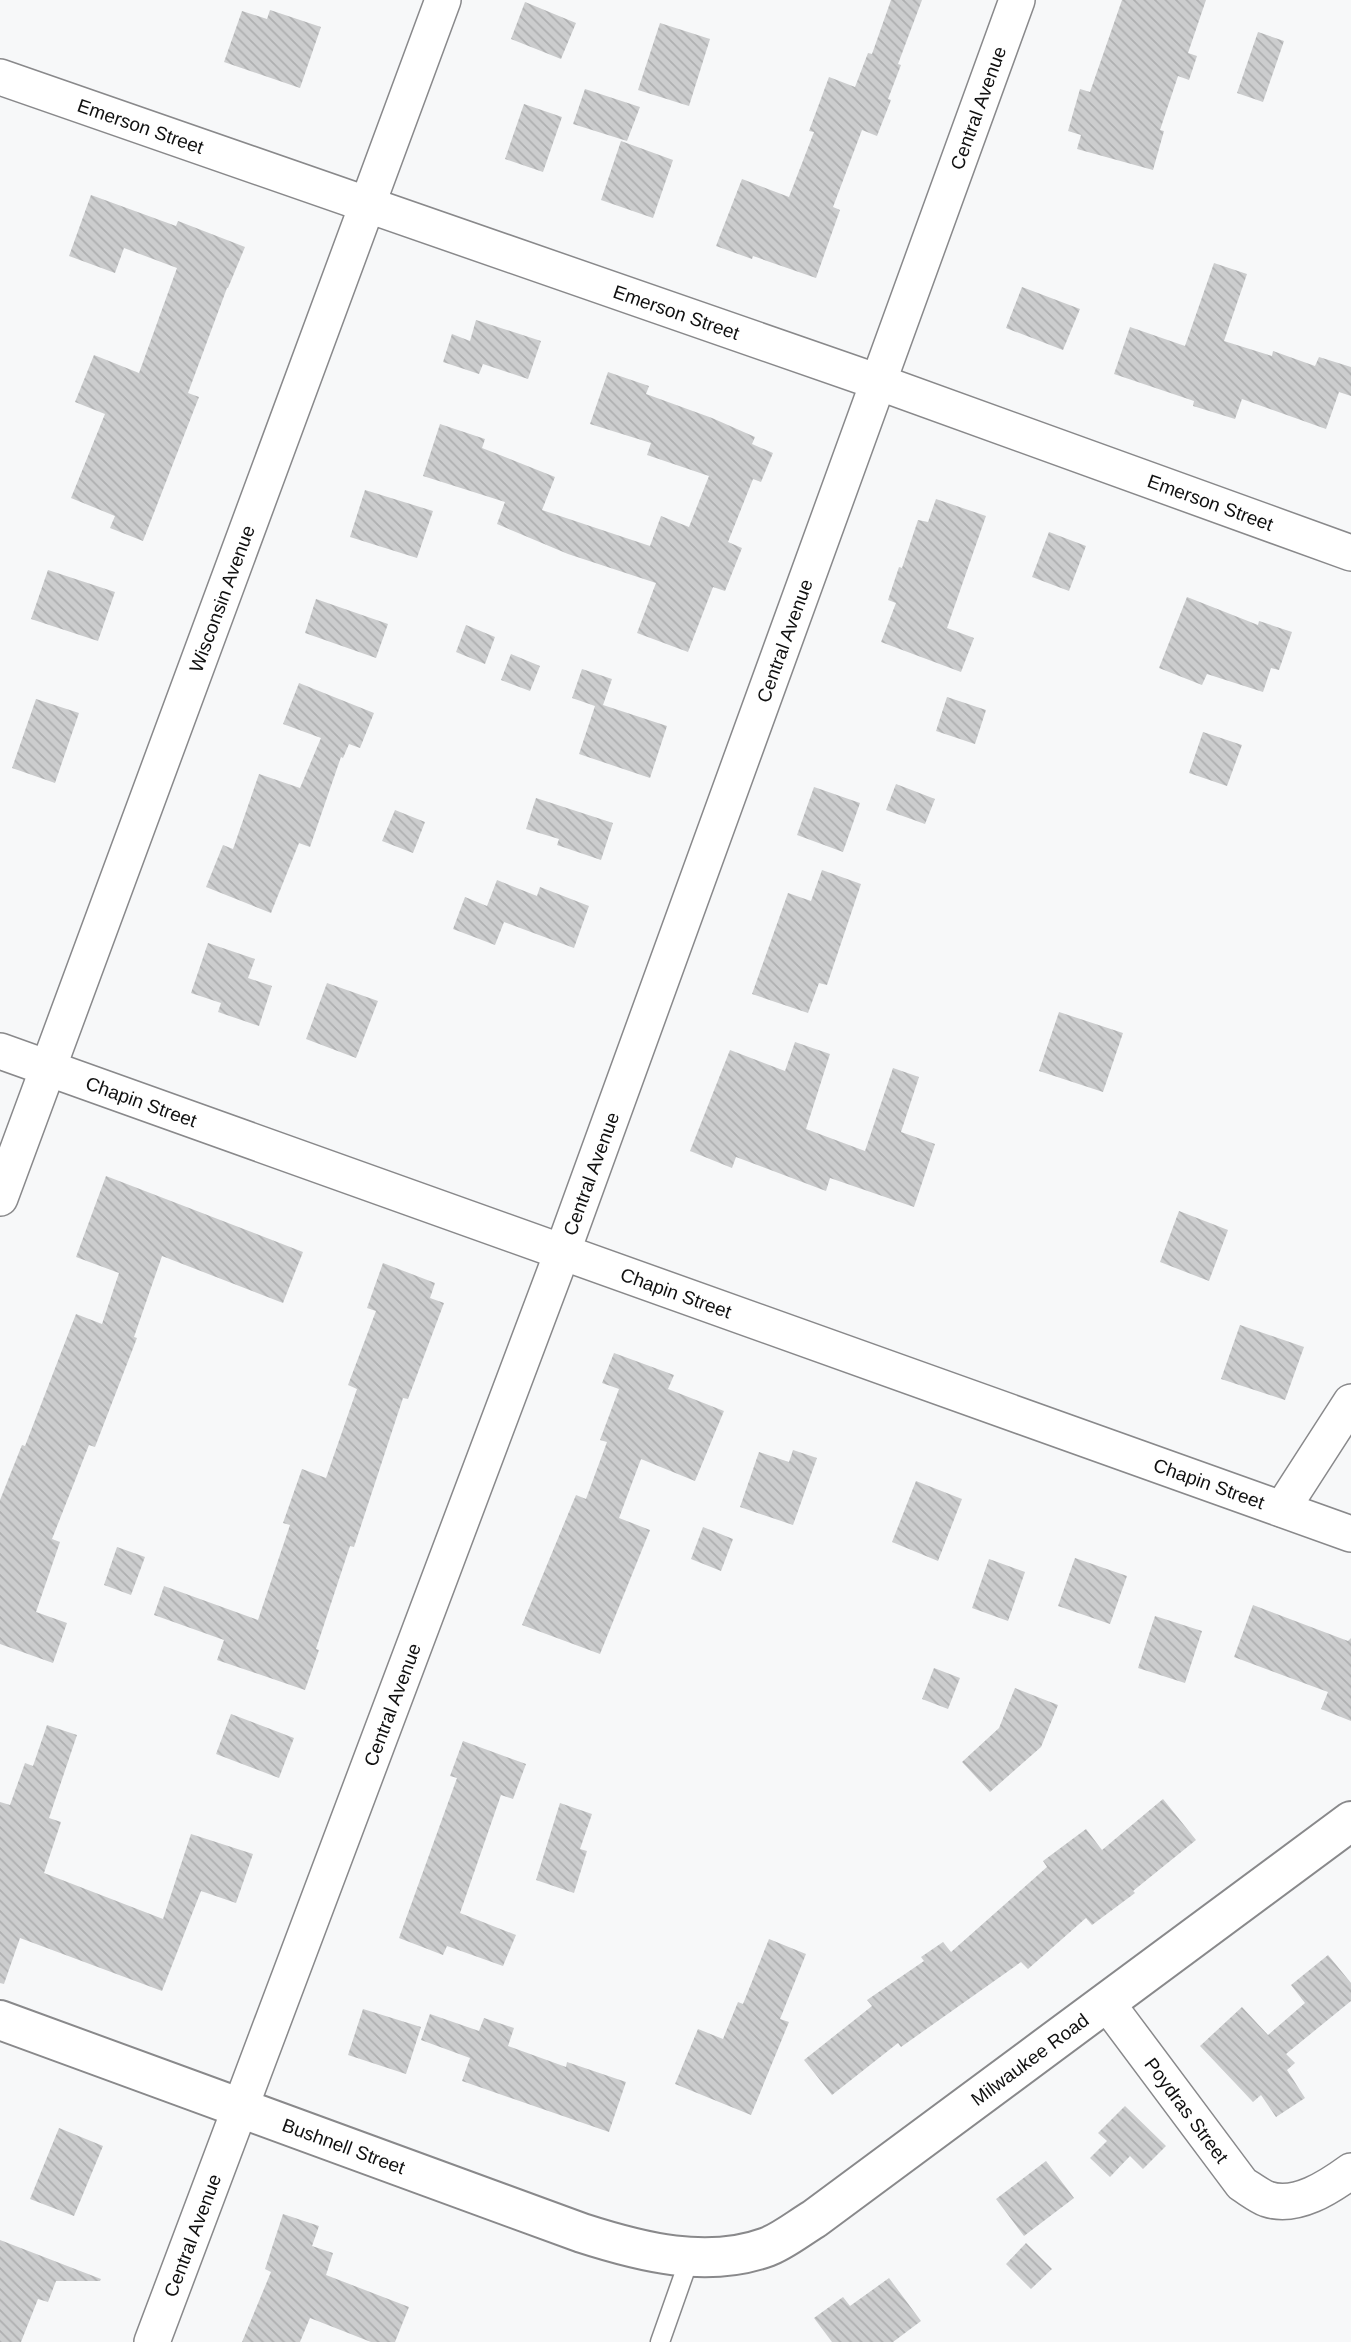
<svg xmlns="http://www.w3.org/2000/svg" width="1351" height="2342" font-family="Arial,sans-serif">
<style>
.building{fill:url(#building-back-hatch)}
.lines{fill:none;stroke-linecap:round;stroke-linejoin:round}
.lane-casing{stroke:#89898b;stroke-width:21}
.street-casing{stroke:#89898b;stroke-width:38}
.secondary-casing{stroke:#89898b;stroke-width:42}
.lane{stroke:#fff;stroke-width:18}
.street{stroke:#fff;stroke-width:35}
.secondary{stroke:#fff;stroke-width:38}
.labels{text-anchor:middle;stroke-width:5;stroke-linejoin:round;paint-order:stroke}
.street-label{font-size:19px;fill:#101010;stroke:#fff}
</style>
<defs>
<pattern id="building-back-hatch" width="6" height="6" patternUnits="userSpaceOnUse" patternTransform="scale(1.75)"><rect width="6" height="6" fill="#cccdce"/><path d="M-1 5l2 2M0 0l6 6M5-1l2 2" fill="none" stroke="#aeafb0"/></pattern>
</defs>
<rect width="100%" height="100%" fill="#f7f8f9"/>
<!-- building -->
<path class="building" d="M 891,0 L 922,0 L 898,64 L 901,65 L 888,99 L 891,100 L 877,136 L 862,130 L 833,207 L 840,210 L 816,278 L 753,256 L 752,259 L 716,246 L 742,179 L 789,197 L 814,132 L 809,131 L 829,77 L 855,87 L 868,53 L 872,54 Z
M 1122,0 L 1206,0 L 1188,53 L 1197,56 L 1189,80 L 1178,76 L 1160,130 L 1164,131 L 1153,170 L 1077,149 L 1081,135 L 1068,131 L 1080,89 L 1090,92 Z
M 525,2 L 576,23 L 561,59 L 511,39 Z
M 270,10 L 321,27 L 300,88 L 224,62 L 242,11 L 267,19 Z
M 660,23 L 710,39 L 689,106 L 638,90 Z
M 1258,32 L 1284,41 L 1263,102 L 1237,93 Z
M 585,89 L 640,107 L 627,141 L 573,124 Z
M 524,104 L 562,117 L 543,172 L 505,159 Z
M 621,141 L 673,160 L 653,218 L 601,200 Z
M 91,195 L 176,226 L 178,221 L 245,247 L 228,288 L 227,288 L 188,393 L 199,397 L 143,541 L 110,528 L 115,516 L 71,498 L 105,414 L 75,402 L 94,355 L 139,373 L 177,268 L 124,248 L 115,273 L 69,256 Z
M 1214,263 L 1247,274 L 1224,341 L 1272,356 L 1273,351 L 1315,366 L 1319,357 L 1351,367 L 1351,396 L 1339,392 L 1326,429 L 1242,399 L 1235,419 L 1193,406 L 1194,401 L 1114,374 L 1130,327 L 1185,346 Z
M 1022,287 L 1080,309 L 1063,350 L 1006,328 Z
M 476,320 L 541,341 L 528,379 L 483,364 L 479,374 L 443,362 L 452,334 L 470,341 Z
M 608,372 L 649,386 L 646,394 L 712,418 L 755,437 L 752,444 L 773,453 L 761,482 L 753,479 L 728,542 L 742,548 L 725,591 L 713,587 L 688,652 L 637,633 L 656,583 L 568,554 L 497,524 L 505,502 L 423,476 L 440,424 L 485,439 L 482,448 L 555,477 L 542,510 L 650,546 L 661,516 L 689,527 L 709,476 L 647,455 L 651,443 L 590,424 Z
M 365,490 L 433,511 L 417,558 L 350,537 Z
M 936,499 L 986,516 L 947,628 L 974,638 L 961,672 L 881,642 L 896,603 L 888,600 L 899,567 L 902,568 L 918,520 L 928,522 Z
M 1049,532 L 1086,546 L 1069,591 L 1032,577 Z
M 48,570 L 115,592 L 98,641 L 31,619 Z
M 1187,597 L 1258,625 L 1259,621 L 1292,632 L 1279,670 L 1271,668 L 1263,692 L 1207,674 L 1202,685 L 1159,668 Z
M 316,599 L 388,624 L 376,658 L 305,633 Z
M 466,625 L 495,637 L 485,664 L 456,652 Z
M 511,654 L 540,666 L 530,691 L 501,680 Z
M 582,669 L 612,679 L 603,705 L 667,726 L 650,778 L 579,754 L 595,706 L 572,698 Z
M 299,683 L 374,713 L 360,748 L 349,744 L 343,758 L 341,757 L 310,847 L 299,843 L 271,913 L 206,887 L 223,845 L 233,849 L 259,774 L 300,788 L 321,738 L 283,724 Z
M 947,697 L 986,710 L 975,744 L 936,731 Z
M 36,699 L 79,713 L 55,783 L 12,768 Z
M 1203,732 L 1242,745 L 1227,786 L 1189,773 Z
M 896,784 L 935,799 L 925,824 L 886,810 Z
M 814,787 L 860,803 L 843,852 L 797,835 Z
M 536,798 L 613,823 L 601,860 L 557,845 L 559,839 L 526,829 Z
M 395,810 L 425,822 L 413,853 L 382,841 Z
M 822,870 L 861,884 L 827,985 L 819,983 L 808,1013 L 752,994 L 788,893 L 811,901 Z
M 497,880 L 537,896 L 540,887 L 589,906 L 574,948 L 504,922 L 495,945 L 453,929 L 465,897 L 487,906 Z
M 208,943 L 255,959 L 248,978 L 272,986 L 259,1026 L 218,1012 L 221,1003 L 191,993 Z
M 327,983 L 378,1001 L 356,1058 L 306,1039 Z
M 1059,1012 L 1123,1033 L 1103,1092 L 1039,1071 Z
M 795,1042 L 830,1054 L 806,1129 L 865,1151 L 893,1068 L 919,1077 L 901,1132 L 935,1144 L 914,1207 L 830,1178 L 826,1191 L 736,1157 L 732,1168 L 690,1151 L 730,1050 L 785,1071 Z
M 106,1176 L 303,1252 L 283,1303 L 162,1256 L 134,1337 L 137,1338 L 95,1447 L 89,1445 L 52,1539 L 60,1542 L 36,1612 L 67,1623 L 53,1663 L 0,1644 L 0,1500 L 22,1445 L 25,1446 L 76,1314 L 102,1324 L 119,1273 L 76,1257 Z
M 1179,1211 L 1228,1230 L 1209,1281 L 1160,1262 Z
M 383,1263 L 435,1283 L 430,1298 L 444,1303 L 408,1399 L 403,1398 L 354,1547 L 350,1546 L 316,1649 L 319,1650 L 305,1690 L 217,1660 L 224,1640 L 154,1615 L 164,1586 L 258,1620 L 290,1525 L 283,1523 L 302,1469 L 326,1478 L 357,1389 L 348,1385 L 376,1311 L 367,1308 Z
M 1240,1325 L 1304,1347 L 1285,1400 L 1221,1379 Z
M 614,1353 L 674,1375 L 668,1389 L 724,1411 L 695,1481 L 641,1459 L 619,1518 L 650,1530 L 600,1654 L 522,1625 L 576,1495 L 586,1499 L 607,1442 L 600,1440 L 619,1389 L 602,1383 Z
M 793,1450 L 817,1458 L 793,1525 L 740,1507 L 759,1452 L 789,1462 Z
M 916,1481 L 962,1499 L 938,1561 L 892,1542 Z
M 703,1527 L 733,1539 L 721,1571 L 691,1559 Z
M 117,1547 L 145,1557 L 131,1595 L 104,1585 Z
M 1075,1558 L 1127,1576 L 1110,1624 L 1058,1606 Z
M 989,1559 L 1025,1572 L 1008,1621 L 972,1608 Z
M 1253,1605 L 1348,1641 L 1351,1638 L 1351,1721 L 1321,1709 L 1328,1692 L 1234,1657 Z
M 1155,1616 L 1202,1631 L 1185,1683 L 1138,1668 Z
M 934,1668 L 960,1678 L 948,1709 L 922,1699 Z
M 1015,1688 L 1058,1705 L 1041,1747 L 990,1792 L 962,1762 L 999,1728 Z
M 231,1714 L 294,1738 L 279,1778 L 216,1754 Z
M 47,1725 L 77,1735 L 49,1818 L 61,1822 L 44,1873 L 163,1919 L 191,1834 L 253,1854 L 236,1903 L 201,1891 L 162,1991 L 20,1938 L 4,1984 L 0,1983 L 0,1802 L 10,1805 L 25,1763 L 33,1766 Z
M 463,1741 L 526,1764 L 513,1799 L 501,1795 L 460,1913 L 516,1935 L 503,1966 L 447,1946 L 443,1955 L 399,1938 L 457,1778 L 450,1776 Z
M 1163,1799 L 1196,1840 L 1133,1891 L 1135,1893 L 1092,1925 L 1086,1918 L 1028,1969 L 1021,1962 L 901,2047 L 898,2043 L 832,2095 L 804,2060 L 872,2006 L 867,2000 L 924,1961 L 921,1957 L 943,1942 L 951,1952 L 1047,1867 L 1043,1861 L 1086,1829 L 1102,1850 Z
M 560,1803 L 592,1814 L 580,1849 L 587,1851 L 574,1893 L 536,1880 Z
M 769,1939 L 806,1954 L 780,2019 L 789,2022 L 751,2115 L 675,2084 L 698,2029 L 723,2039 L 738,2002 L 743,2004 Z
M 1328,1955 L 1351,1983 L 1351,2001 L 1286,2054 L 1295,2063 L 1287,2070 L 1305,2098 L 1276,2117 L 1261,2095 L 1253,2102 L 1200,2046 L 1242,2007 L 1268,2035 L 1305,2003 L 1291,1985 Z
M 363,2009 L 421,2027 L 406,2074 L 348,2055 Z
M 430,2014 L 479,2031 L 484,2018 L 514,2028 L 508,2046 L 566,2067 L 567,2062 L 626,2082 L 609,2132 L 462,2081 L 470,2058 L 421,2040 Z
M 1125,2106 L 1166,2146 L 1143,2169 L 1130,2156 L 1110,2177 L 1090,2158 L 1107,2141 L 1098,2133 Z
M 59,2128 L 103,2146 L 74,2216 L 30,2199 Z
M 1046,2161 L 1074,2198 L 1024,2236 L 996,2199 Z
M 283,2214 L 319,2226 L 312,2246 L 333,2253 L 326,2275 L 409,2307 L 395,2342 L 371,2342 L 310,2318 L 300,2342 L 242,2342 L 271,2272 L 265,2269 Z
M 0,2240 L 101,2279 L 100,2281 L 56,2281 L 48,2302 L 38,2299 L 21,2342 L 0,2342 Z
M 1026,2243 L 1052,2269 L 1031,2289 L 1006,2264 Z
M 889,2278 L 921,2321 L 893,2342 L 832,2342 L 814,2318 L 843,2297 L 850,2306 Z"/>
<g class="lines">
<defs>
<path id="lane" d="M 660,2342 L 690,2257"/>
<g id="street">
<path id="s1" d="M 0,77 L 878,382 L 1351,553"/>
<path id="s2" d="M 0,1051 L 1351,1534"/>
<path id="s3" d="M 0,1198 L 443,0"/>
<path d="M 1282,1509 L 1351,1402"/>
<path id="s4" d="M 1106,2002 L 1242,2184 C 1250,2189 1259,2196 1267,2199 C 1296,2209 1329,2187 1351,2171"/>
<path id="s5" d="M 152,2342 L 562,1253 L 1017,0"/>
</g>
<g id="secondary">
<path id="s6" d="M 0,2020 L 582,2233 C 641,2252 707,2269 767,2247 C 783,2241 799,2228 814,2219 L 1351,1821"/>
</g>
</defs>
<!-- lane casing -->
<use href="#lane" class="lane-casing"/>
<!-- street casing -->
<use href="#street" class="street-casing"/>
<!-- secondary casing -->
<use href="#secondary" class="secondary-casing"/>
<!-- lane -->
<use href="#lane" class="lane"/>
<!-- street -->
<use href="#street" class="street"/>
<!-- secondary -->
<use href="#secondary" class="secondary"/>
</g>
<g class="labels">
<!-- street labels -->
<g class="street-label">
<text dy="7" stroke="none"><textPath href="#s5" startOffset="2382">Central Avenue</textPath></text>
<text dy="7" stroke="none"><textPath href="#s1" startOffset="149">Emerson Street</textPath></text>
<text dy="7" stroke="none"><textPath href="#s1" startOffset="716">Emerson Street</textPath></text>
<text dy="7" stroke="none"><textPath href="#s1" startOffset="1283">Emerson Street</textPath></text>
<text dy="7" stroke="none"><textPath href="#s3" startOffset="639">Wisconsin Avenue</textPath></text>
<text dy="7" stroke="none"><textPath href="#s5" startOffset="1815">Central Avenue</textPath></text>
<text dy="7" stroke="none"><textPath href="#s2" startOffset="150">Chapin Street</textPath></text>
<text dy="7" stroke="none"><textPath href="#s5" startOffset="1248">Central Avenue</textPath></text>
<text dy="7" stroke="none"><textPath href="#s2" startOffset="718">Chapin Street</textPath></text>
<text dy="7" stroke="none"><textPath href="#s2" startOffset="1284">Chapin Street</textPath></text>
<text dy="7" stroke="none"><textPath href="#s5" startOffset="681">Central Avenue</textPath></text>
<text dy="7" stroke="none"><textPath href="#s6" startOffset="1132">Milwaukee Road</textPath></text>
<text dy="7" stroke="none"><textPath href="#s4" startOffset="135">Poydras Street</textPath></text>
<text dy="7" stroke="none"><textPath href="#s6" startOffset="366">Bushnell Street</textPath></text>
<text dy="7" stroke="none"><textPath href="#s5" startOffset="114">Central Avenue</textPath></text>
</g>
</g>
</svg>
